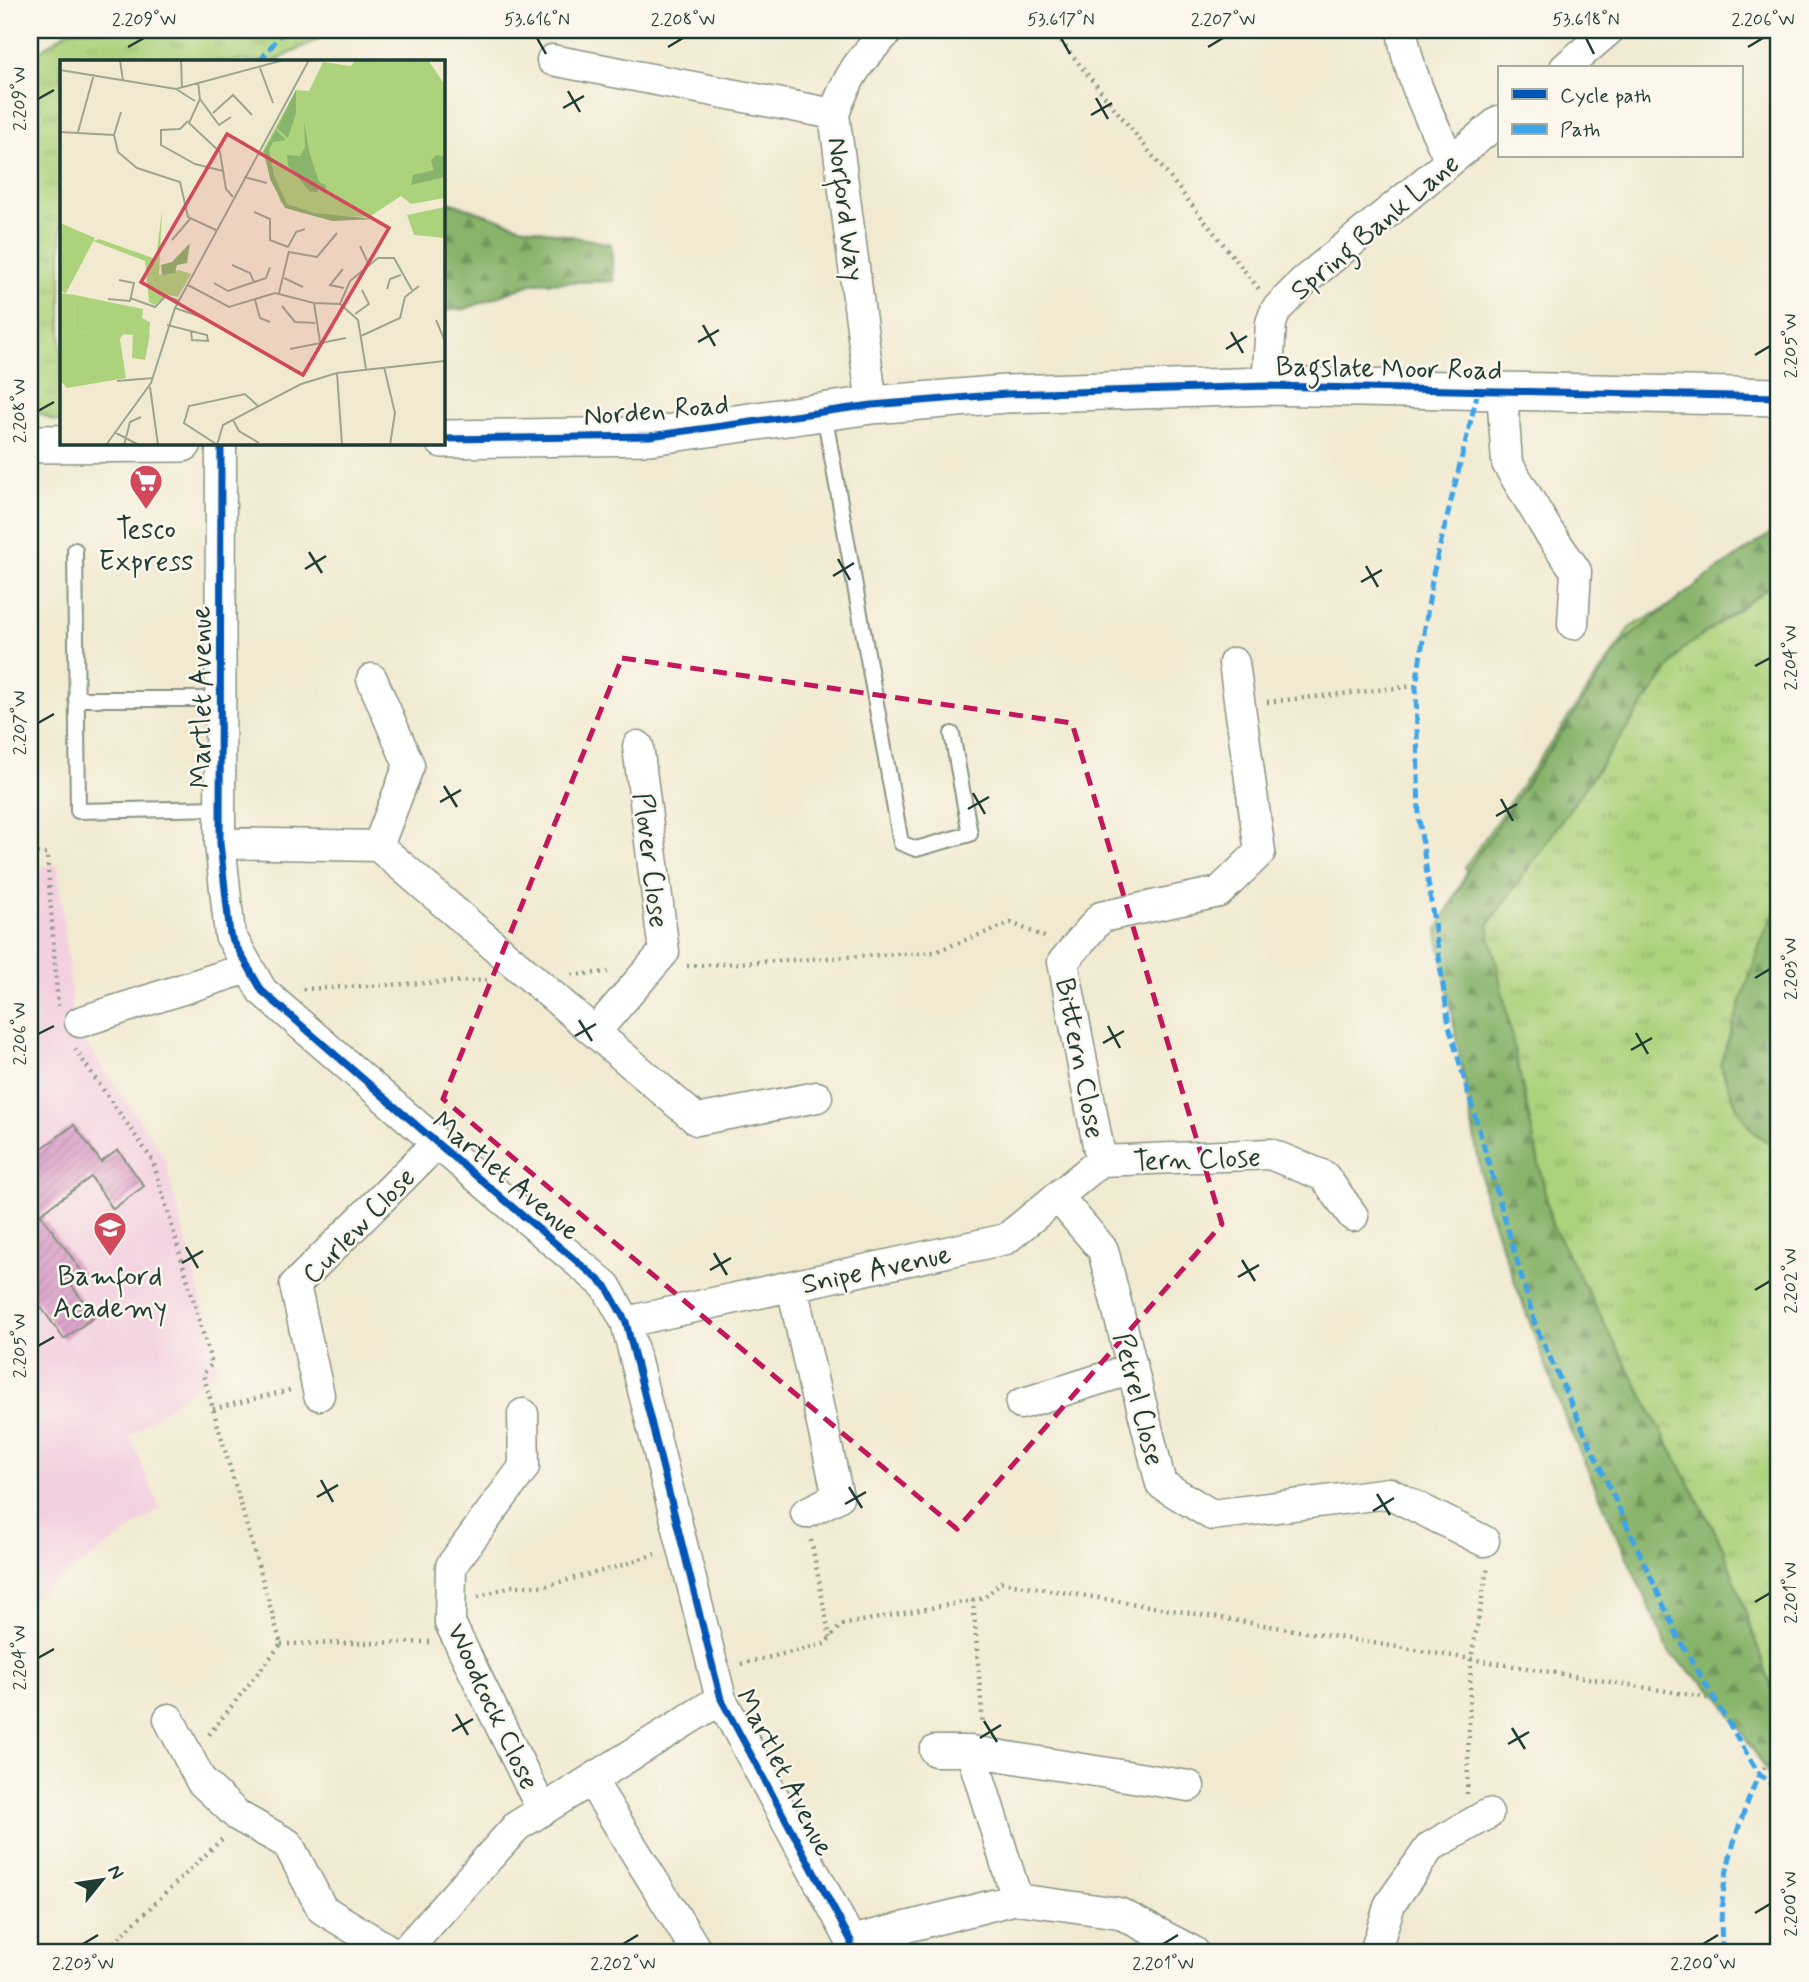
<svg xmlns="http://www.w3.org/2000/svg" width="1809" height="1982" font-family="Mynerve,sans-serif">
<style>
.built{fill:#f3cfe0}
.grass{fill:url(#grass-tufts);stroke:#668858;stroke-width:2}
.forest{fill:url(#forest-firs);stroke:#547850;stroke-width:2}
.building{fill:url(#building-hatch)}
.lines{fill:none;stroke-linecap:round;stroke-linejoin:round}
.service-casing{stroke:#889482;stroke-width:18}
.minor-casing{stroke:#889482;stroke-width:33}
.tertiary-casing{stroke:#889482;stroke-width:40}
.path{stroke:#889482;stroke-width:4.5;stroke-dasharray:2 5;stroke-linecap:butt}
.service{stroke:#fff;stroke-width:14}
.minor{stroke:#fff;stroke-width:30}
.tertiary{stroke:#fff;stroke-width:37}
.quiet{stroke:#3da4eb;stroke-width:5;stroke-dasharray:10 5;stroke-linecap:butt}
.cycleway-casing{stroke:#fbf7ec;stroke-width:11}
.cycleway{stroke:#0057b8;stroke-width:7}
.marked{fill:none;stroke:#c2185b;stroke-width:5;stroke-dasharray:14 9;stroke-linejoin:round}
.ticks{fill:none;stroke:#1f3d34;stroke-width:2.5}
.labels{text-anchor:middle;stroke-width:5;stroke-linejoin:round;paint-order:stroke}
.street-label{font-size:28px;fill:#1f3d34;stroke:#fbf7ec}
.poi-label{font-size:28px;fill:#1f3d34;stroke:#fbf7ec}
.inset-road{fill:none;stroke:#9da592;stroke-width:2}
.view{fill:#d1495b;fill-opacity:0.15;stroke:#d1495b;stroke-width:3.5}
.inset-edge{fill:none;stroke:#1f3d34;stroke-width:3.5}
.neatline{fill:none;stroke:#1f3d34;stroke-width:2.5}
.ticks-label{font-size:18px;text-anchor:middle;fill:#1f3d34}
</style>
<defs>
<pattern id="grass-tufts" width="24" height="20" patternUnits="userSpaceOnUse" patternTransform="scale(1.75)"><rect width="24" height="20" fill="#acd27c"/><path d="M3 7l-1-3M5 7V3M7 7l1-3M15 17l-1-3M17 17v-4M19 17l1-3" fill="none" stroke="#8bac66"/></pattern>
<pattern id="forest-firs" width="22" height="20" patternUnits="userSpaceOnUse" patternTransform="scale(1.75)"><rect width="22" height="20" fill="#89b46c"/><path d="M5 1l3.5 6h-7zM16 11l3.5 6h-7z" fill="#6f945a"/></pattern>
<pattern id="building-hatch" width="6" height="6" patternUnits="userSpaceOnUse" patternTransform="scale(1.75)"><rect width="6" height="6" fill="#d78fc2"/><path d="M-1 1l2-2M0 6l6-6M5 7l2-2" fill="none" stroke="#ae769e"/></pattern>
</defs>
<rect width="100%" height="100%" fill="#fbf7ec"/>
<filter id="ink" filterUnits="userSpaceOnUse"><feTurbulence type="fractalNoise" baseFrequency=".0143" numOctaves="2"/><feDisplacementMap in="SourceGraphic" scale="14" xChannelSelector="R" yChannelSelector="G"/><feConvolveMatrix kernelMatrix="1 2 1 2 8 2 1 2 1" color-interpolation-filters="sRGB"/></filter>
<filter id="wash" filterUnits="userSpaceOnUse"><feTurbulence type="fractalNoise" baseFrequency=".00686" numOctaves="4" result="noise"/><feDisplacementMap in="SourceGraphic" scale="28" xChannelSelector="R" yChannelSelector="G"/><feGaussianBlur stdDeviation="1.57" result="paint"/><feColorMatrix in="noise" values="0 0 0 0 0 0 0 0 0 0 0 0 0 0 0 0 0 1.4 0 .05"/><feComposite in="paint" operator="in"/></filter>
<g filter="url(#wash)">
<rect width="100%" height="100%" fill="#f1ead1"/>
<!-- built -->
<path class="built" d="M 58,865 L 74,1027 L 163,1154 L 218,1363 L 213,1373 L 130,1436 L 160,1509 L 30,1600 L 30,866 Z"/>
<!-- grass -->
<path class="grass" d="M 70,30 L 336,30 L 275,61 L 61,61 L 61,421 L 54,421 L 32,409 L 30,390 L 30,58 Z
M 1779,529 L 1779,1699 L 1539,1245 L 1465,867 L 1631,627 L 1718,579 Z"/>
<!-- forest -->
<path class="forest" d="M 443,200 L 520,226 L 611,244 L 613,281 L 534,283 L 465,309 L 443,311 Z
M 1779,528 L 1779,580 L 1682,650 L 1488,925 L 1552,1225 L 1723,1547 L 1779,1709 L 1779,1792 L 1720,1697 L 1670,1654 L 1567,1423 L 1487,1207 L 1437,931 L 1470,866 L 1625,640 L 1704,579 Z
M 1779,906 L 1779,1141 L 1771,1144 C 1740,1129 1733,1096 1720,1065 L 1763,935 Z"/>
<g id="blocks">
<!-- building -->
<path class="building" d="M 74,1125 L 101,1162 L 118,1150 L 144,1186 L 113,1209 L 91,1177 L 40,1214 L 83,1273 L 70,1283 L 94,1317 L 64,1339 L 30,1292 L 30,1157 Z"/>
</g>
</g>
<g filter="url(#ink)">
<use href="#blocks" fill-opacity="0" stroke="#889482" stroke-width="2"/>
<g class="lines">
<defs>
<path id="service" d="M 824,413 L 901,843 L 916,849 L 970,834 L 952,734
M 75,550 L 78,811 L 220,808
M 76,699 L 220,699"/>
<path id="minor" d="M 1402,30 C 1408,76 1431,119 1450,161
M 552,60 L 834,114
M 1565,68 L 1609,30
M 1267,386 L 1271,323 L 1276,310 L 1304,281 L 1499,121
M 1502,391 L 1507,463 L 1548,531 L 1576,571 L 1573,624
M 872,405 L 834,114 C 848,75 860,59 889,30
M 221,443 L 220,843 L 230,935 L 262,991 L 437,1143 L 606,1286 L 626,1322 L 721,1699 L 851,1941 L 851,1952
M 372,679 L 409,765 L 378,846 L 697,1120 L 817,1097
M 220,843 L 378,846
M 80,1022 L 248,968
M 595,1032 L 664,952 L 638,746
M 1101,1161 L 1063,962 L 1101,917 L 1219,892 L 1260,852 L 1234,663
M 1101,1161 L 1270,1154 L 1324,1176 L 1353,1216
M 1058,1197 L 1103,1250 L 1161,1484 L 1212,1515 L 1389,1493 L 1484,1541
M 792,1286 L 838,1497 L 806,1513
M 626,1322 L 1006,1239 L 1101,1161
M 319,1395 L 295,1285 L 437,1143
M 1021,1404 L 1132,1369
M 523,1414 L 524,1467 L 451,1566 L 450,1623 L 542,1810
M 169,1719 L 201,1781 L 238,1816 L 288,1844 L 322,1909 L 392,1952
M 935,1751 L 971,1751
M 591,1780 L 696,1950
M 1017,1899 L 971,1751 L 1189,1786
M 851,1941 L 1017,1899 L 1119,1913 L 1194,1952
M 404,1952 L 517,1826 L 721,1699
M 1375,1952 L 1390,1904 L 1430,1847 L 1488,1814"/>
<path id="tertiary" d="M 443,439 L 650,436 L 872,405 L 1006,394 L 1267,386 L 1779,397
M 30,444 L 183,443"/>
</defs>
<!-- service casing -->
<use href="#service" class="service-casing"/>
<!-- minor casing -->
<use href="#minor" class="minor-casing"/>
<!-- tertiary casing -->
<use href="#tertiary" class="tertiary-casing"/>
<!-- path -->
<path class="path" d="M 1052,30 L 1259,289
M 1267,702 L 1416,686
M 30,852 L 47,854 L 58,1006
M 687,966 L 934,952 L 1011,923 L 1047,938
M 572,975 L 608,972
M 303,989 L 490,980
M 75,1049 L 153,1161 L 212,1364 L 203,1374 L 281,1644 L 207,1737
M 213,1409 L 290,1390
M 811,1540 L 830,1638
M 478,1597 L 511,1586 L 545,1586 L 613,1568 L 655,1554
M 973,1600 L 983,1725
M 281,1644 L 430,1642
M 741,1664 L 825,1644 L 841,1625 L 984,1598 L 1001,1582 L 1715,1699
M 1759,1774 L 1779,1752
M 1467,1794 L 1471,1659 L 1488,1566
M 104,1952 L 222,1839"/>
<!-- service -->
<use href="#service" class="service"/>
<!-- minor -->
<use href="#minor" class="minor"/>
<!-- tertiary -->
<use href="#tertiary" class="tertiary"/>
<!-- quiet -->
<path class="quiet" d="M 260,61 L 284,30
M 1478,391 L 1433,574 L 1416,686 L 1419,819 L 1449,1026 L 1536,1327 L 1680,1641 L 1759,1774 L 1779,1791
M 1723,1952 C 1715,1890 1735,1831 1759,1774"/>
<defs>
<path id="cycleway" d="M 443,439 L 650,436 L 872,405 L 1006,394 L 1267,386 L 1779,397
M 221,443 L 220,843 L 230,935 L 262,991 L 437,1143 L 606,1286 L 626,1322 L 721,1699 L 851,1941 L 851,1952"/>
</defs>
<!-- cycleway casing -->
<use href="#cycleway" class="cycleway-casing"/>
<!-- cycleway -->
<use href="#cycleway" class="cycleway"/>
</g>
</g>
<!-- marked area -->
<path class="marked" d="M 622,658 L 1072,723 L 1222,1224 L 957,1529 L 443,1099 Z"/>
<!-- ticks -->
<path class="ticks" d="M 537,38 L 546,54M 1061,38 L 1070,54M 1586,38 L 1594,54M 128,47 L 144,38M 668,47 L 683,38M 1208,47 L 1223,38M 1748,47 L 1763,38M 568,91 L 580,112M 1096,98 L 1108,119M 38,99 L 54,90M 563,108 L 584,96M 1091,115 L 1112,103M 703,325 L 715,346M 1231,332 L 1243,353M 698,342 L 719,330M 1226,349 L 1247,336M 1755,355 L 1770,346M 38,411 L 54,402M 309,552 L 322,573M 838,559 L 850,580M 1366,566 L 1378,587M 305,569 L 326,556M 833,576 L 854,563M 1361,582 L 1382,570M 1755,666 L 1770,658M 38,723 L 54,714M 444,786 L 457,807M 973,793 L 985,814M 1501,799 L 1513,821M 440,802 L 461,790M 968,809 L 989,797M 1496,816 L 1517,804M 1755,978 L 1770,969M 579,1020 L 592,1041M 1108,1026 L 1120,1048M 1636,1033 L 1648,1054M 38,1034 L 54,1026M 575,1036 L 596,1024M 1103,1043 L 1124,1031M 1631,1050 L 1652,1038M 186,1247 L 198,1268M 714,1253 L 727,1275M 1242,1260 L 1255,1281M 182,1263 L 203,1251M 710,1270 L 731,1258M 1238,1277 L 1259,1265M 1755,1290 L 1770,1281M 38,1346 L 54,1337M 321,1480 L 333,1502M 849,1487 L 862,1508M 1377,1494 L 1390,1515M 317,1497 L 338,1485M 845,1504 L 866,1492M 1373,1511 L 1394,1498M 1755,1602 L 1770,1593M 38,1658 L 54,1649M 456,1714 L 468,1735M 984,1721 L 997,1742M 1512,1728 L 1525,1749M 452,1731 L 473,1719M 980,1738 L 1001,1725M 1508,1744 L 1529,1732M 1755,1913 L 1770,1904M 83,1944 L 98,1935M 623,1944 L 638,1935M 1163,1944 L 1178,1935M 1703,1944 L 1718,1935"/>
<!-- icons -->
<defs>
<symbol id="supermarket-pin" viewBox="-11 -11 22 30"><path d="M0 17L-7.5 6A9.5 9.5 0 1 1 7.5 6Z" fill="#d1495b" stroke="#fbf7ec"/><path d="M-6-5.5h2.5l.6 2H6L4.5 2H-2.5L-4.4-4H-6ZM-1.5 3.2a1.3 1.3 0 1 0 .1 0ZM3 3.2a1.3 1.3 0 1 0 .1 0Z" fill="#fff"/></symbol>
<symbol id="school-pin" viewBox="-11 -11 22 30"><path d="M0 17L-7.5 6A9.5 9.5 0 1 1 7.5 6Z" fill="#d1495b" stroke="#fbf7ec"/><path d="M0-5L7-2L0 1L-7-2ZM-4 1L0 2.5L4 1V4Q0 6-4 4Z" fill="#fff"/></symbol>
</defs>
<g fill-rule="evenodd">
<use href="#supermarket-pin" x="127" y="462" width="38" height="52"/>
<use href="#school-pin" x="91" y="1209" width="38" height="52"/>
</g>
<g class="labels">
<!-- street labels -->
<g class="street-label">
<text transform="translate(847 209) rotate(83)" y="10">Norford Way</text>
<text transform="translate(1374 226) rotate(-40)" y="10">Spring Bank Lane</text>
<text transform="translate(1389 367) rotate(1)" y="10">Bagslate Moor Road</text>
<text transform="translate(656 409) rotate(-5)" y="10">Norden Road</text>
<text transform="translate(200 697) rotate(-90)" y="10">Martlet Avenue</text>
<text transform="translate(652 860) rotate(83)" y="10">Plover Close</text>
<text transform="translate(1081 1058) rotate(79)" y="10">Bittern Close</text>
<text transform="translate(1197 1158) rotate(-2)" y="10">Tern Close</text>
<text transform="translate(507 1175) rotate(40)" y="10">Martlet Avenue</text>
<text transform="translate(358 1225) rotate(-46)" y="10">Curlew Close</text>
<text transform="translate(876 1268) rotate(-12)" y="10">Snipe Avenue</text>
<text transform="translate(1140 1399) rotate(76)" y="10">Petrel Close</text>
<text transform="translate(494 1706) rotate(65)" y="10">Woodcock Close</text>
<text transform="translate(786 1772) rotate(63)" y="10">Martlet Avenue</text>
</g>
<!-- poi labels -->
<g class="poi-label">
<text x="146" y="538">Tesco<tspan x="146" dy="32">Express</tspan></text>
<text x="110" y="1285">Bamford<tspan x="110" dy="32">Academy</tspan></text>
</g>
</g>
<!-- overview -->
<g transform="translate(60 60)">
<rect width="385" height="385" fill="#f1ead1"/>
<path d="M 295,0 L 368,0 L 385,25 L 385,138 L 351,144 L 341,136 L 309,157 L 256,155 L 221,143 L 202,92 L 236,30 L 249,31 L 263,2 L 291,6 ZM 102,150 L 99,215 L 119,210 L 131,214 L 118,237 L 109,235 L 94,245 L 89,242 L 85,201 L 33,181 L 39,179 L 96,199 ZM 0,233 L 15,235 L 14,271 L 64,273 L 60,279 L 0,277 ZM 73,272 L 90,274 L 85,300 L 72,298 Z" fill="#acd27c"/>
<path d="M 236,30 L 236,53 L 228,78 L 217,68 ZM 244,61 L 250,95 L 259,122 L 266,125 L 265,134 L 260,125 L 257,132 L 250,132 L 228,105 L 227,95 L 240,96 L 245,87 ZM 216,70 L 226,80 L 213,82 L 209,90 L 214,115 L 227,144 L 255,153 L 316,159 L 272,161 L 225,148 L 210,119 L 204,91 ZM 377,95 L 385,97 L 385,117 L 351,125 L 353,115 L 374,110 L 371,100 ZM 130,183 L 127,203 L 117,205 L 115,213 L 102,215 L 101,205 L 112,202 Z" fill="#89b46c"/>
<path d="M 385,147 L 385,178 L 354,175 L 347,155 ZM 0,163 L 35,178 L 6,233 L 0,231 ZM 15,235 L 83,249 L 82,258 L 90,262 L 89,276 L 14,271 ZM 35,272 L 59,274 L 66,318 L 7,328 L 0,320 L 0,276 Z" fill="#acd27c"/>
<path class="inset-road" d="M 60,0 L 63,21M 121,0 L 122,28M 200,8 L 213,43M 0,10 L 116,29 L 224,0M 138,22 L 140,39 L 159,65 L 171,57M 116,29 L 135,41M 140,39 L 129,63 L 160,92 L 166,129 L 173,137M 61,52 L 54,75 L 58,92 L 77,108 L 120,122 L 128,157 L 156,170M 153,53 L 173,35 L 192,55M 128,61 L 120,69 L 101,70 L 101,85 L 135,104 L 163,111M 0,72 L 54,75M 18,72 L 34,14M 184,117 L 207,123M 194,152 L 210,159 L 210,180 L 228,187M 112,180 L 130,159M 300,186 L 309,205M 228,187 L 236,172 L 245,169M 229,192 L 257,197 L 277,173M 172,205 L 190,213 L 194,222M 283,209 L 270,225 L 284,228M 224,218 L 243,227M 154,223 L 168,231 L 206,218 L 210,207M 128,225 L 169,247 L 215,233 L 254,243 L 280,244 L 298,260 L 306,309M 327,229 L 330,219 L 341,215M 219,233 L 229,191M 70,238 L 95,247 L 106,236 L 119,241M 48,239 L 70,241 L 74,223 L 59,220M 195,240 L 200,258 L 210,262M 254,243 L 260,282M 280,244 L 290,221 L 318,198 L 334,198 L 352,230M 222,246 L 235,262 L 255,263M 115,248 L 144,258M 295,254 L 309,244 L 302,230M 376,260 L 385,281M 107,265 L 147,275 L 148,281 L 132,280 L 131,271M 301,276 L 340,258 L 345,237 L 359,226M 230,289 L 286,278M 324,307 L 335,353 L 330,385M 277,313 L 282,385M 57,321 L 93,318M 90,327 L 98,385M 173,360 L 179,371 L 199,383M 54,372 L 79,385M 156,384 L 124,363 L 129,346 L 185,334 L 198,346M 46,385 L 91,323 L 115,248 L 249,0M 64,385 L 70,362 L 81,357M 157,385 L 163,365 L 241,324 L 277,313 L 385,301"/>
<path class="view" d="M 167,74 L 329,168 L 243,315 L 81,222 Z"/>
<rect width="385" height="385" class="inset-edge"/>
</g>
<!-- margin -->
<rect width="1809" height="1982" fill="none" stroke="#fbf7ec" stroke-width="77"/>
<!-- legend -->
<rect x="1498" y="66" width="245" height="91" fill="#fbf7ec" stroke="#a3ada2" stroke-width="2"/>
<rect x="1512" y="89" width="35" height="10" fill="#0057b8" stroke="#a3ada2" stroke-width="2"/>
<text x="1560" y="102" font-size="21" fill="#1f3d34">Cycle path</text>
<rect x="1512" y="124" width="35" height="10" fill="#3da4eb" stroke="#a3ada2" stroke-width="2"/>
<text x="1560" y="136" font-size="21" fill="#1f3d34">Path</text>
<!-- north arrow -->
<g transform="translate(102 1880) rotate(60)" stroke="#fbf7ec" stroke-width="5" paint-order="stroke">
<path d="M0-5L12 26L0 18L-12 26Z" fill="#1f3d34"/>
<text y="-10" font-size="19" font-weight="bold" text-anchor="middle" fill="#1f3d34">N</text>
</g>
<rect x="38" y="38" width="1732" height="1906" class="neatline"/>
<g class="ticks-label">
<text x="144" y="25">2.209°W</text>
<text x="537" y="25">53.616°N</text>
<text x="683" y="25">2.208°W</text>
<text x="1061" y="25">53.617°N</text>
<text x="1223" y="25">2.207°W</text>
<text x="1586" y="25">53.618°N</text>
<text x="1763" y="25">2.206°W</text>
<text transform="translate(19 99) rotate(-90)" y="6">2.209°W</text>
<text transform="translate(1790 346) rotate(-90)" y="6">2.205°W</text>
<text transform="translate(19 411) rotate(-90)" y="6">2.208°W</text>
<text transform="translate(1790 658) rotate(-90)" y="6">2.204°W</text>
<text transform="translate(19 723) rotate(-90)" y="6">2.207°W</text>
<text transform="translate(1790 969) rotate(-90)" y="6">2.203°W</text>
<text transform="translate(19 1034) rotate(-90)" y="6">2.206°W</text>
<text transform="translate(1790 1281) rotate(-90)" y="6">2.202°W</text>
<text transform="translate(19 1346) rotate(-90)" y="6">2.205°W</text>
<text transform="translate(1790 1593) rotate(-90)" y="6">2.201°W</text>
<text transform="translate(19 1658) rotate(-90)" y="6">2.204°W</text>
<text transform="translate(1790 1904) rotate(-90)" y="6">2.200°W</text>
<text x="83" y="1969">2.203°W</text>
<text x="623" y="1969">2.202°W</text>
<text x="1163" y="1969">2.201°W</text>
<text x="1703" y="1969">2.200°W</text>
</g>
</svg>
